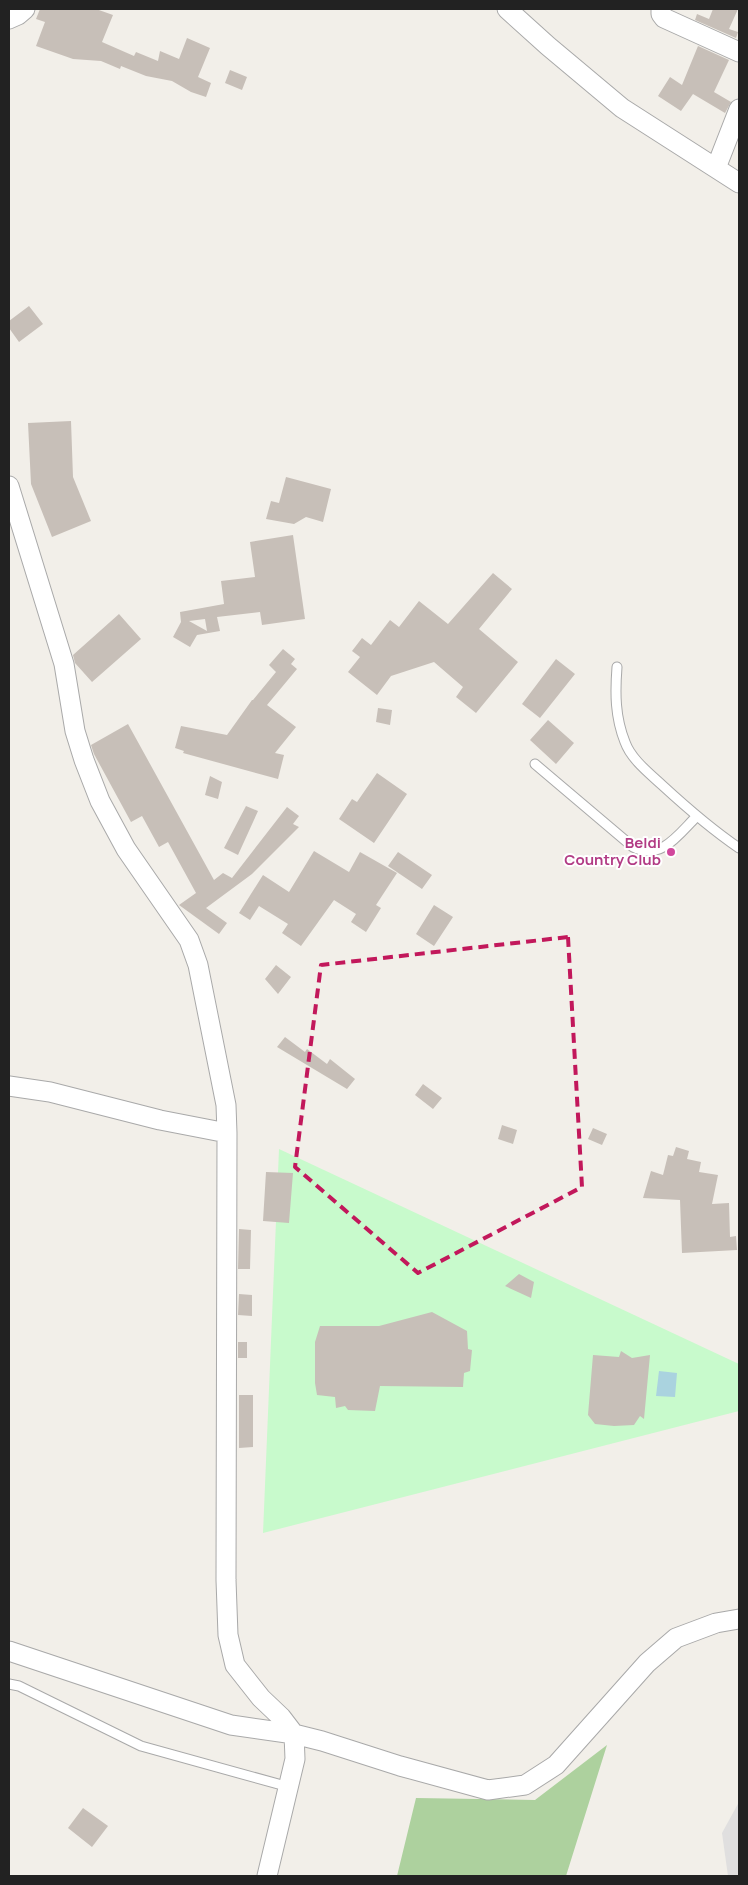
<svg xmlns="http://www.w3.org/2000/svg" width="748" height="1885" font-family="Manrope,sans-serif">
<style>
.residential{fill:#e0dfdf}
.forest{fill:#add19e}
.park{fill:#c8facc}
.water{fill:#aad3df}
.building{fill:#c7bfb8;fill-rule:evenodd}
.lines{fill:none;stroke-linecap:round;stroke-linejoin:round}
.lane-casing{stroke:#a9a9a9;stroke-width:11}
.street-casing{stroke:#a9a9a9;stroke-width:21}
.lane{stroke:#fff;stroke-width:9}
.street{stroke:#fff;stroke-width:19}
.marked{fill:none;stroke:#c2185b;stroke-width:4;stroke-dasharray:10 6;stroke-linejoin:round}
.hotel-dot{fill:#d1479c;stroke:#fff;stroke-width:2}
.labels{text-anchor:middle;stroke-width:4;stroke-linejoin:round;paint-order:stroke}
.hotel-label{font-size:15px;font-weight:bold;fill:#b23c85;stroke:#fff;text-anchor:end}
</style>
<rect width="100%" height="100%" fill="#f2efe9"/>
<!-- residential -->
<path class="residential" d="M 739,1802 L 739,1876 L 728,1876 L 722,1833 Z"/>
<!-- forest -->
<path class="forest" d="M 607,1745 L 566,1876 L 397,1876 L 416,1798 L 535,1800 Z"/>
<!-- park -->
<path class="park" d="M 279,1149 L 739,1364 L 739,1411 L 263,1533 Z"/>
<!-- water -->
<path class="water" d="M 659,1371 L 677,1373 L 675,1397 L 656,1396 Z"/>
<!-- building -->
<path class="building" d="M 40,9 L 96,9 L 113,15 L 102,42 L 134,56 L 136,52 L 158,61 L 160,51 L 179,59 L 187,38 L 210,48 L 198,77 L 211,83 L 206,97 L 191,92 L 172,81 L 146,76 L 121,66 L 120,69 L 101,61 L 73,59 L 36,46 L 45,22 L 36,19 Z
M 713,9 L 738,9 L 729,29 L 738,32 L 736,38 L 695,20 L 697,14 L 709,19 Z
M 698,46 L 729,60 L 714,92 L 731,102 L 725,113 L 693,94 L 681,111 L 658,96 L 670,77 L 682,85 Z
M 230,70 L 247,77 L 242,90 L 225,83 Z
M 29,306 L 43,324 L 19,342 L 9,328 L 9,321 Z
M 71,421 L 73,477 L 91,521 L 52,537 L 31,484 L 28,423 Z
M 286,477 L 331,489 L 323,522 L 306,517 L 294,524 L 266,519 L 271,501 L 279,503 Z
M 293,535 L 305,619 L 262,625 L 260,612 L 217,617 L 220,631 L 197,635 L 190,647 L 173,637 L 181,622 L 180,612 L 224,604 L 221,581 L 255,577 L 250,542 ZM 205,619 L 207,631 L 189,621 Z
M 493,573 L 512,589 L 479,629 L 518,662 L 476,713 L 456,697 L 463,687 L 434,662 L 391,676 L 377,695 L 348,672 L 360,657 L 352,651 L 362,638 L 371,645 L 390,620 L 399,627 L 419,601 L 448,624 Z
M 119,614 L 141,639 L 92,682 L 75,663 L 73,655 Z
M 283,649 L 295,659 L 291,664 L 297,669 L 267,705 L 296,727 L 275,753 L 284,755 L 278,779 L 183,753 L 184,751 L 175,748 L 181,726 L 227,735 L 252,700 L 253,700 L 276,672 L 269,665 Z
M 556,659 L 575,674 L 540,718 L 522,704 Z
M 378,708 L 392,710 L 390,725 L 376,722 Z
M 548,720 L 574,743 L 556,764 L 530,740 Z
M 128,724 L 214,880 L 223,873 L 232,878 L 287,807 L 299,816 L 293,824 L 299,827 L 252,874 L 206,908 L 227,923 L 219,934 L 179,905 L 196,893 L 168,842 L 159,847 L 142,816 L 131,822 L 94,754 L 91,745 Z
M 377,773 L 407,794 L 374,843 L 339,819 L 352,799 L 357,802 Z
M 210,776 L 222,782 L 218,799 L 205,795 Z
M 246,806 L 258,811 L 238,855 L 224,848 Z
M 314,851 L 349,872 L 360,852 L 397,873 L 376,905 L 381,908 L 366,932 L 351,922 L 356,914 L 334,900 L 301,946 L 282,933 L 288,924 L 259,906 L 250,920 L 239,913 L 263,875 L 289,892 Z
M 398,852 L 432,875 L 422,889 L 388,866 Z
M 434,905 L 453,917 L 434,946 L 416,934 Z
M 276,965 L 291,977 L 278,994 L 265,979 Z
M 285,1037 L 305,1052 L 307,1049 L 327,1064 L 330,1059 L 355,1079 L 347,1089 L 277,1047 Z
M 423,1084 L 442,1098 L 433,1109 L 415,1095 Z
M 502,1125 L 517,1130 L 513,1144 L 498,1139 Z
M 593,1128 L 607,1134 L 602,1145 L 588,1139 Z
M 676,1147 L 689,1151 L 687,1159 L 701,1162 L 699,1172 L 718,1175 L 712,1204 L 729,1203 L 730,1237 L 736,1236 L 737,1250 L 682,1253 L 680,1200 L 643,1198 L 651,1171 L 663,1175 L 668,1155 L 673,1156 Z
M 266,1172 L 293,1173 L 289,1223 L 263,1221 Z
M 239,1229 L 251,1230 L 250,1269 L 238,1269 Z
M 519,1274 L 534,1282 L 531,1298 L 505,1286 Z
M 239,1294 L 252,1295 L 252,1316 L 238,1315 Z
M 432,1312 L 467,1331 L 468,1349 L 472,1350 L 470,1371 L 464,1373 L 463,1387 L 380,1386 L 375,1411 L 348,1410 L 345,1406 L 336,1408 L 335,1397 L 317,1395 L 315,1383 L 315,1342 L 320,1326 L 379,1326 Z
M 238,1342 L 247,1342 L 247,1358 L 238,1358 Z
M 621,1351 L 632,1358 L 650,1355 L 644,1419 L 640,1416 L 634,1425 L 614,1426 L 595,1424 L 588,1415 L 593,1355 L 619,1357 Z
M 239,1395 L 253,1395 L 253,1447 L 239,1448 Z
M 83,1808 L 108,1826 L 92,1847 L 68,1828 Z"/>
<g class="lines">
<defs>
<path id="lane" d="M 617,667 C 615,693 615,717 625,742 C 631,759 649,773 662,785 C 687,808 711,829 739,848
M 535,764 L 633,847 C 661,861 678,835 696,817
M 9,1684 L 19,1686 L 141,1746 L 289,1787"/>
<path id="street" d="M 507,9 L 548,46 L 622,108 L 739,183
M 661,9 L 661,14 L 664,18 L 739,52
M 9,19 L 18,15 L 25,9
M 716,168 L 739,109
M 9,486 L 64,664 L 75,731 L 84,760 L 100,801 L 126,849 L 189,940 L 198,965 L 226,1105 L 227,1133 L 226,1580 L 228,1635 L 235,1665 L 261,1698 L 281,1717 L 294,1734 L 295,1759 L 267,1876
M 9,1086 L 50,1092 L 160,1120 L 227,1133
M 9,1651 L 231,1725 L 294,1734 L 322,1741 L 400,1766 L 488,1790 L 525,1785 L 556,1765 L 647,1663 L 676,1638 L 716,1623 L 739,1619"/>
</defs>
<!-- lane casing -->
<use href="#lane" class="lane-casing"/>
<!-- street casing -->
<use href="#street" class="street-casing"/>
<!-- lane -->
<use href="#lane" class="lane"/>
<!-- street -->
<use href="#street" class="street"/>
</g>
<!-- marked area -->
<path class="marked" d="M 568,937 L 582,1187 L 418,1273 L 295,1167 L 321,965 Z"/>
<!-- markers -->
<circle class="hotel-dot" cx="671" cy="852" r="5"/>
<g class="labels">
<!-- hotel labels -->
<g class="hotel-label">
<text x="661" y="848">Beldi<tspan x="661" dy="17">Country Club</tspan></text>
</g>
</g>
<!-- border -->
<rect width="748" height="1885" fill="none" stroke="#222222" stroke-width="20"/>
</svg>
